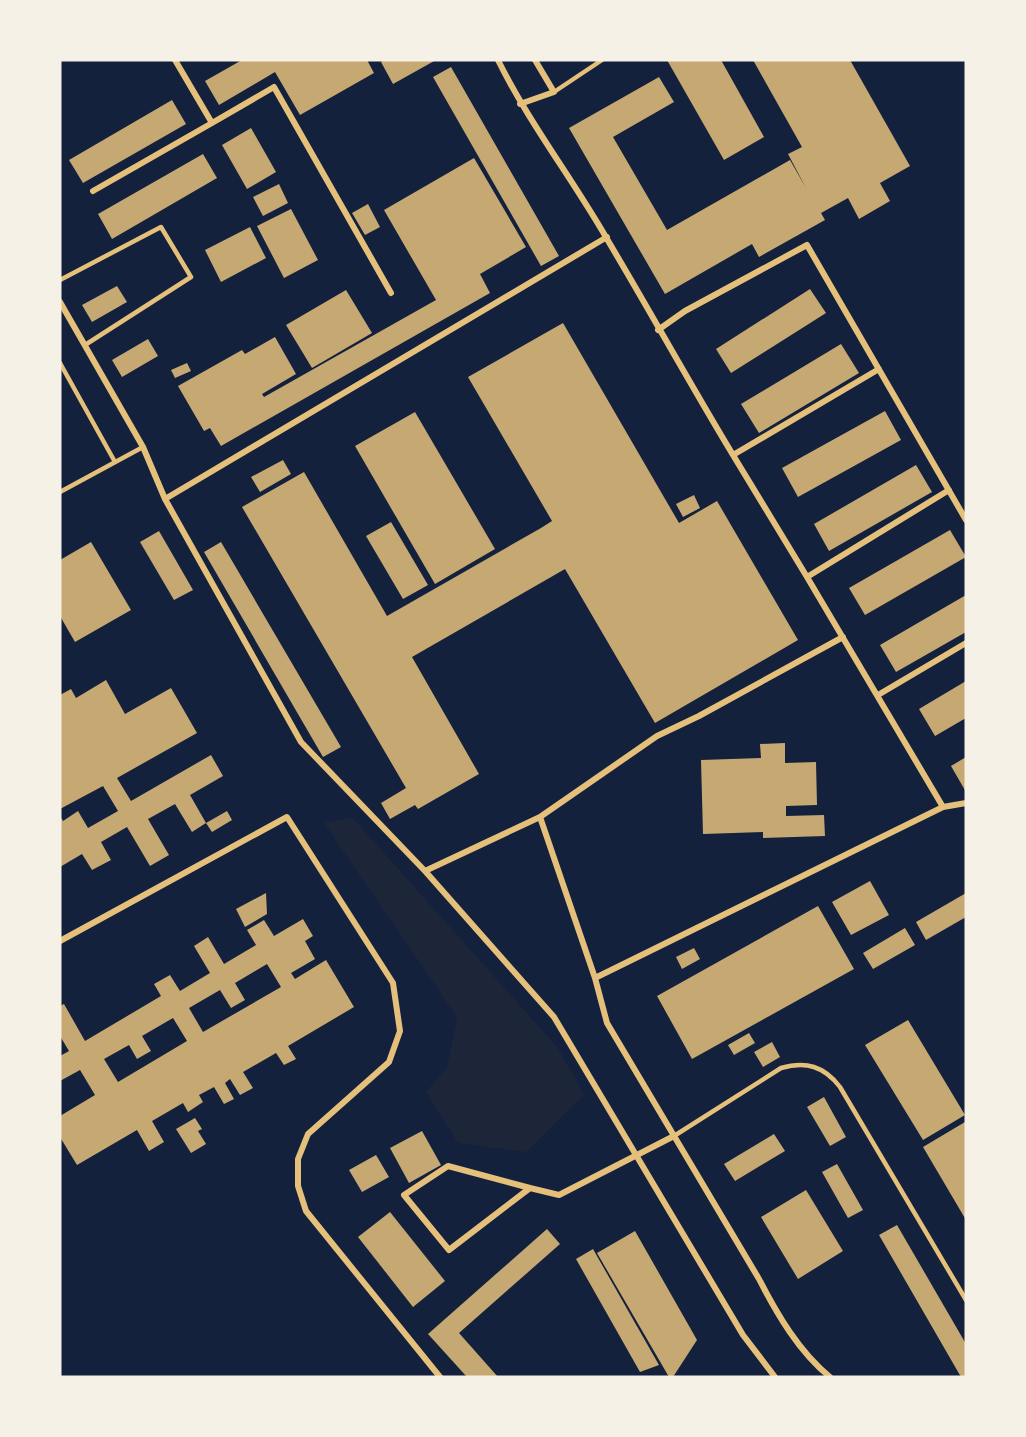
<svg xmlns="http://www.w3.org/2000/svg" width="1026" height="1437" font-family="Rubik,sans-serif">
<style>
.green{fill:#1d2539}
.building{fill:#c6a872;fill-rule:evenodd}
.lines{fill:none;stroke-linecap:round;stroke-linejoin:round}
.service{stroke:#e5c07b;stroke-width:4.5}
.minor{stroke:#e5c07b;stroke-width:6}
</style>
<rect width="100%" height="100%" fill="#14213d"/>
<!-- green -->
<path class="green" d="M 352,817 L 558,1048 L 584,1095 L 526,1152 L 458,1143 L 426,1092 L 447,1068 L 457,1017 L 324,823 Z"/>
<!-- building -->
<path class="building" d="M 242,60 L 367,60 L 374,73 L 300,115 L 275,72 L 219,105 L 205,81 Z
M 384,60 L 436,60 L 393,84 L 381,62 Z
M 667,60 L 721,60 L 764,137 L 724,160 Z
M 753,60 L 850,60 L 910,166 L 880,183 L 890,201 L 859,219 L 848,198 L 821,213 L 825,220 L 759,257 L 752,244 L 665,294 L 569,128 L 659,77 L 674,102 L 613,137 L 667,230 L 790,160 L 806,188 L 788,154 L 802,147 Z
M 451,67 L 559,256 L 541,266 L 433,77 Z
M 172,100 L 186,124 L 83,183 L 69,160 Z
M 251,128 L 276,172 L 247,189 L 222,145 Z
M 203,154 L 217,178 L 112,239 L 98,214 Z
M 474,158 L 526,247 L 480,274 L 490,293 L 221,446 L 210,428 L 204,431 L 178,386 L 242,350 L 245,354 L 275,337 L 296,374 L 262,394 L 264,397 L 436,300 L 384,210 Z
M 279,184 L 288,203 L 263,216 L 253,197 Z
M 368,204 L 380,227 L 365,235 L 352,213 Z
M 291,209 L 318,260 L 284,278 L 257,226 Z
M 250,227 L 266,258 L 221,282 L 205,250 Z
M 117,286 L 127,302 L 92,322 L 82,305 Z
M 810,289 L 826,313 L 731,373 L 716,349 Z
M 346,290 L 372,333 L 312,368 L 286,325 Z
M 563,323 L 679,523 L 717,501 L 798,640 L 655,723 L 565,569 L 412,657 L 479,774 L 418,809 L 415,805 L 390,819 L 381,803 L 406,788 L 242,507 L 304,472 L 387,616 L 541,528 L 552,521 L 468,377 Z
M 148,339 L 158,356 L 122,377 L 112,360 Z
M 841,344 L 859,373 L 759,433 L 741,404 Z
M 187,363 L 191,371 L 175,378 L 171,370 Z
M 885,411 L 901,440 L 798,497 L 782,468 Z
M 415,412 L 495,549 L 435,584 L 355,446 Z
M 283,460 L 291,474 L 260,492 L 251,477 Z
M 916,465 L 932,492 L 829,551 L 814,524 Z
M 694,495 L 700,508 L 683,517 L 676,504 Z
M 391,522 L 428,585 L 403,599 L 366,536 Z
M 950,530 L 966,557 L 865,615 L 849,588 Z
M 159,531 L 193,590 L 174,600 L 140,542 Z
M 91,542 L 131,610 L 75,642 L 60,616 L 60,560 Z
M 221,542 L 341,747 L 323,757 L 204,552 Z
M 966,595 L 966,632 L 896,672 L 880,645 Z
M 106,680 L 125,714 L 171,688 L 197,733 L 117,778 L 131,801 L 211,755 L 223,776 L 190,795 L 206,823 L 227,811 L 232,820 L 212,832 L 206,823 L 192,832 L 175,804 L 148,819 L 169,855 L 150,866 L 127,827 L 101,842 L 111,860 L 92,870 L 82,854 L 60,867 L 60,816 L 63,821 L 78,811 L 88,828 L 118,811 L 103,786 L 60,809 L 60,695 L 71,689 L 76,698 Z
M 966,681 L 966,718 L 935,736 L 919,709 Z
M 785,743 L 785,763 L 816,762 L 817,805 L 786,806 L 786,816 L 824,815 L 825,836 L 763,838 L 763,832 L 703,834 L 701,760 L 761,758 L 760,744 Z
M 966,757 L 966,792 L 951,766 Z
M 870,881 L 889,915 L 851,935 L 832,902 Z
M 266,893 L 267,914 L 245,927 L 236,909 Z
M 966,893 L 966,917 L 926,940 L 916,922 Z
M 818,906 L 854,969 L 692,1059 L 657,996 Z
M 303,919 L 313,936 L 305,941 L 315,959 L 291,973 L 295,979 L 326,960 L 354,1007 L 288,1046 L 296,1059 L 284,1065 L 276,1053 L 243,1072 L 253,1088 L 240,1095 L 230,1079 L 225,1083 L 234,1099 L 224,1104 L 214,1087 L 199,1095 L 203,1102 L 188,1112 L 183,1103 L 152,1121 L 164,1142 L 149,1151 L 137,1130 L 77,1165 L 60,1137 L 60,1116 L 95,1095 L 80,1070 L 60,1081 L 60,1056 L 69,1051 L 60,1036 L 60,1006 L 64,1004 L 85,1041 L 161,996 L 154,984 L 170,975 L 180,991 L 210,973 L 194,946 L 208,937 L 224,964 L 256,945 L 247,930 L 264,920 L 274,936 ZM 267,964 L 281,987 L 203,1032 L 189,1008 L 220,990 L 231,1008 L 245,1000 L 235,983 ZM 173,1018 L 187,1041 L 118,1082 L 104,1059 L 129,1045 L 137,1059 L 151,1051 L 142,1036 Z
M 905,928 L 915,945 L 873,969 L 863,953 Z
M 694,948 L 700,959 L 682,969 L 676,957 Z
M 908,1020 L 965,1115 L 923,1140 L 865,1045 Z
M 749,1033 L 755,1043 L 734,1055 L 728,1045 Z
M 772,1042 L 780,1057 L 763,1067 L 754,1052 Z
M 824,1097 L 846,1137 L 830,1146 L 807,1107 Z
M 195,1118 L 202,1129 L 198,1131 L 206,1144 L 191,1153 L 176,1129 Z
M 965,1122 L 966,1123 L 966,1220 L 923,1147 Z
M 422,1131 L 441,1165 L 409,1183 L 390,1148 Z
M 774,1134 L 785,1151 L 735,1181 L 724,1164 Z
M 376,1155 L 389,1177 L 362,1192 L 349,1170 Z
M 837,1164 L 863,1210 L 848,1218 L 822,1172 Z
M 806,1190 L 843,1251 L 798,1279 L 761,1217 Z
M 390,1212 L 445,1281 L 413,1307 L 358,1237 Z
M 897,1225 L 966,1344 L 966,1377 L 961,1377 L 879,1235 Z
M 547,1229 L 560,1244 L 459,1333 L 498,1377 L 467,1377 L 428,1334 Z
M 635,1231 L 697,1340 L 673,1377 L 669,1377 L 597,1253 Z
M 593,1249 L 659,1365 L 640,1372 L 576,1259 Z"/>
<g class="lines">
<!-- service -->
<path class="service" d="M 554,92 L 602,60
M 60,280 L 161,227 L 191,277 L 85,345
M 60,363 L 115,462
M 60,492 L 143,447
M 674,1136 L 781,1068 C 806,1061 824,1066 840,1087 L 966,1300"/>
<!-- minor -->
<path class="minor" d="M 498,60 C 529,123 572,178 607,239 C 650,311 690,384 733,455 L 879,369
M 520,104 L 554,92 L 535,60
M 212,123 L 274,87 L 391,293
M 93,191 L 212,123 L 175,60
M 60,302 L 143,447 L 165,499 L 301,742 L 425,871
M 658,330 L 685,311 L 807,245 L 966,520
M 733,455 L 807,577 L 949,490
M 165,499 L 607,237
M 807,577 L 943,807 L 966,803
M 878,695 L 966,643
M 540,817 L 657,736 L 699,716 L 843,637
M 60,941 L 287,817 L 393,983 L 400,1031 L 389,1062 L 308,1134 L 298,1159 L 298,1186 L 306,1211 L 440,1377
M 595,978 L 943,807
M 530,1188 L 448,1166 L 404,1195 L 449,1250 L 530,1188 L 559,1195 L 674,1136
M 775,1377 L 743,1335 L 554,1017 L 425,871 L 540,817 L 595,978 L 607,1023 L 759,1279 C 777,1314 799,1352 830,1377"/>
</g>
<!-- border -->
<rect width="1026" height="1437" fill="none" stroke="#f6f1e7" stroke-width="123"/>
</svg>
